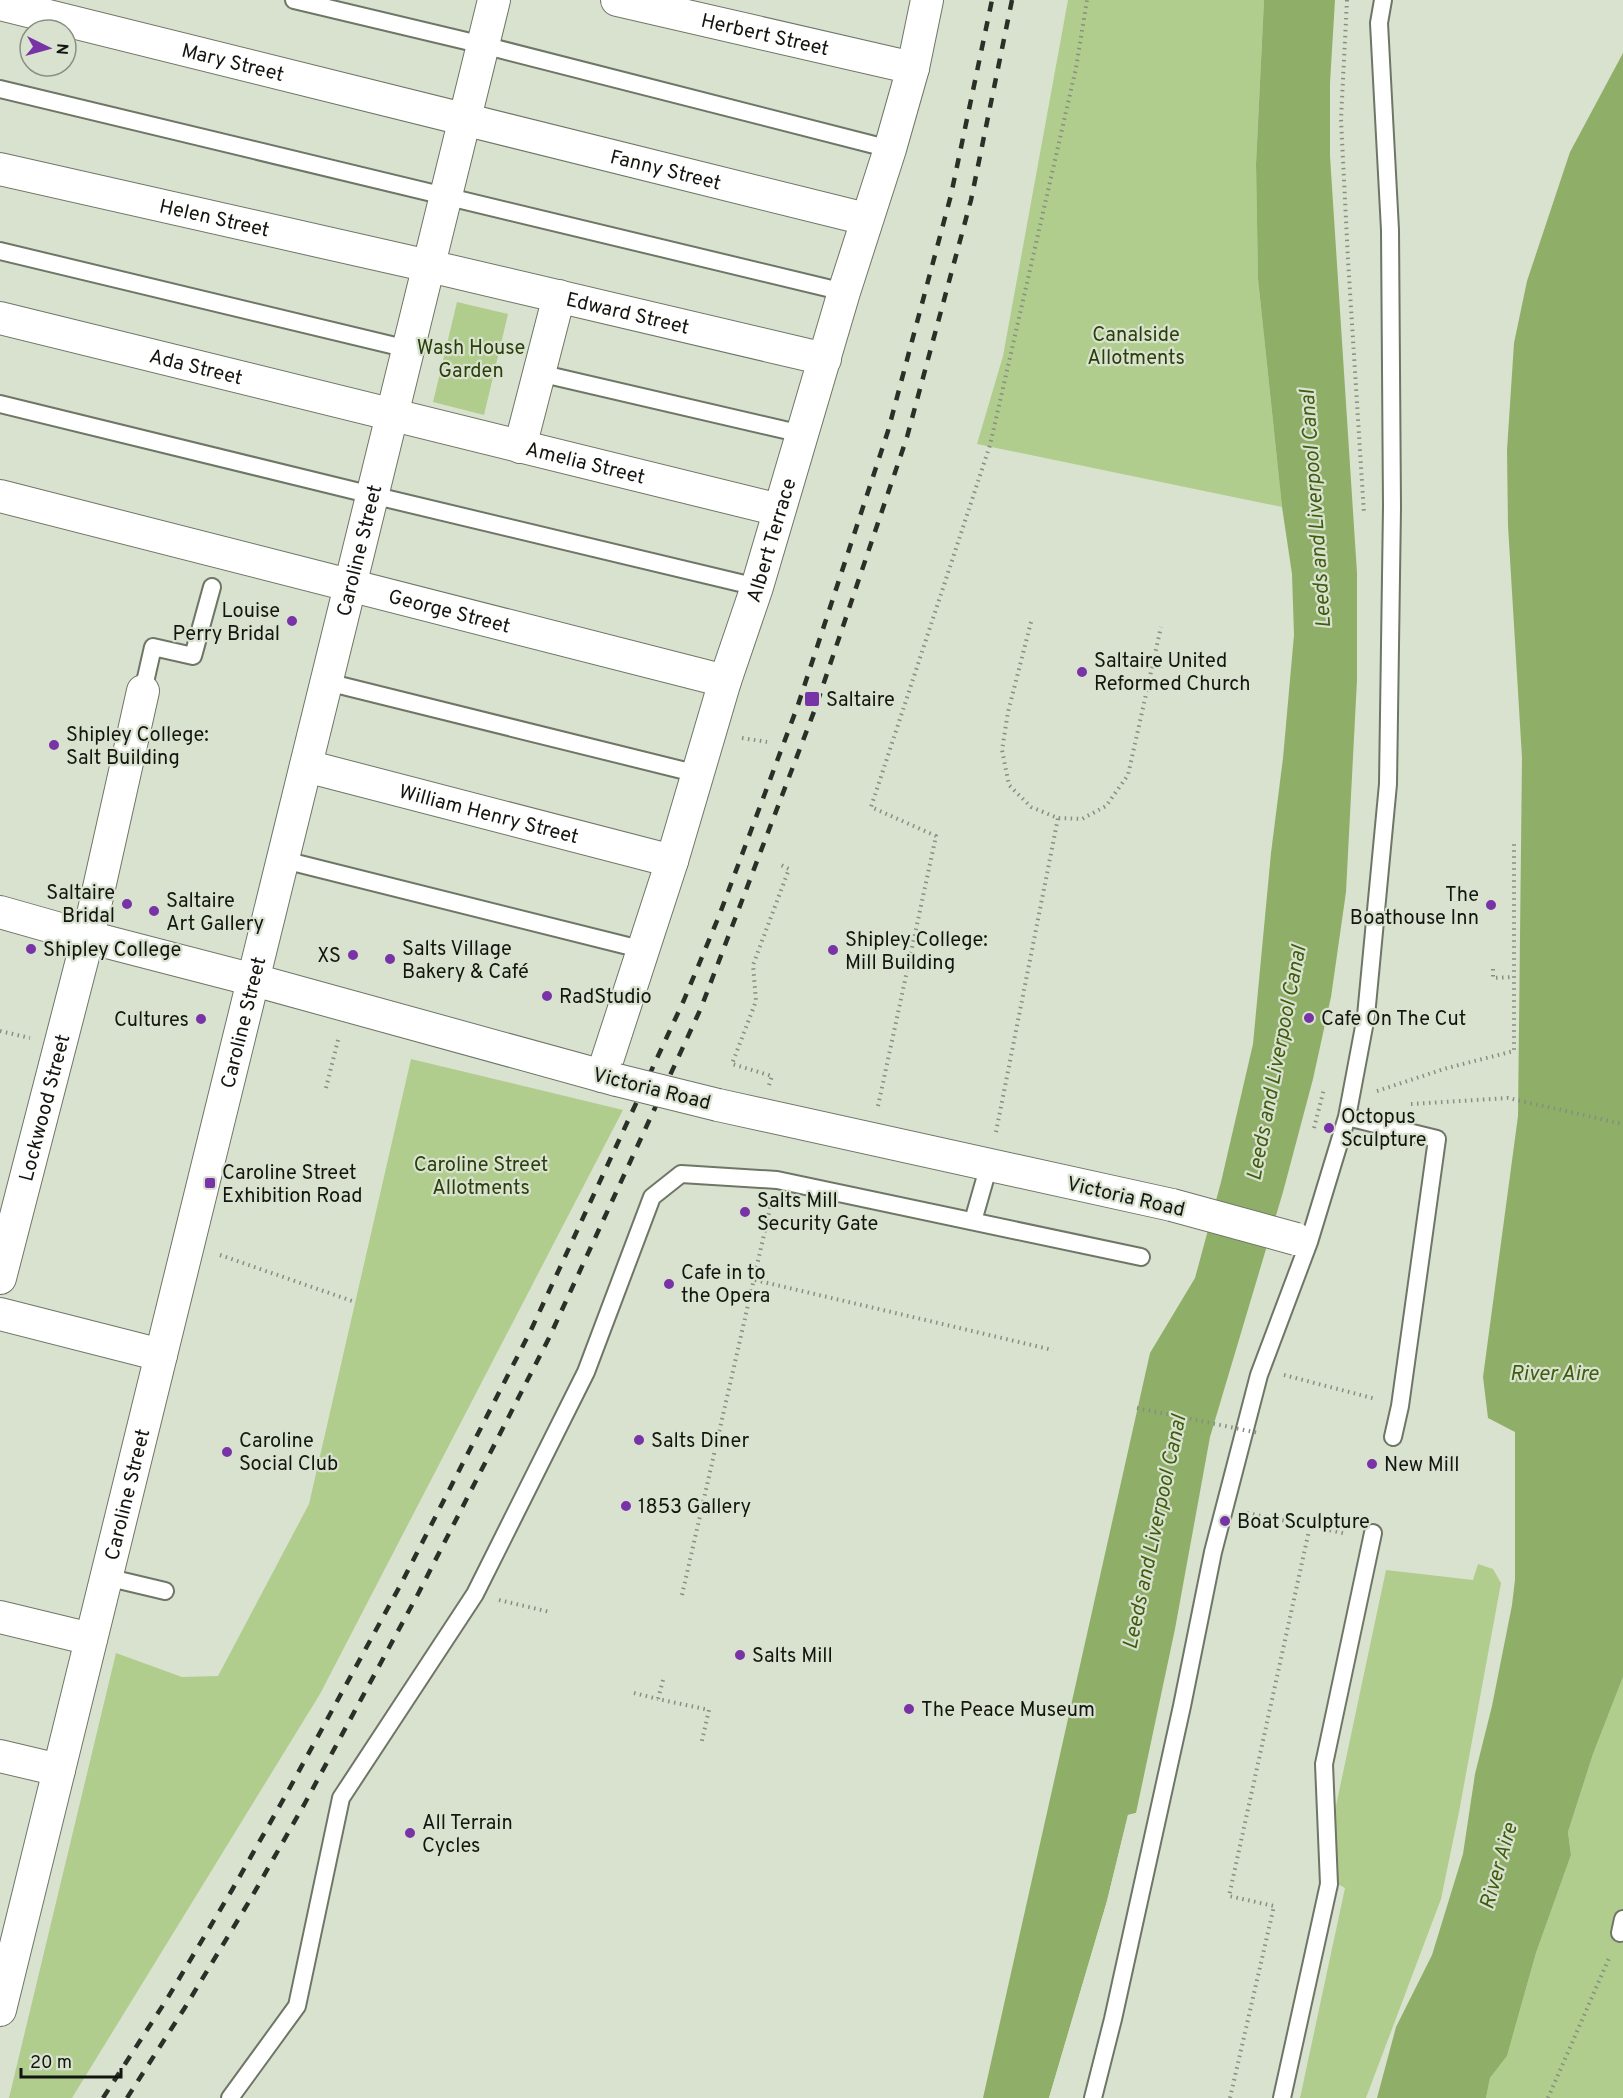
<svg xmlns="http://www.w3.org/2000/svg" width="1623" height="2098" font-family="Overpass,sans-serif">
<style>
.green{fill:#b0cd8e}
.water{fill:#8faf68}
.pier{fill:#d9e2cf}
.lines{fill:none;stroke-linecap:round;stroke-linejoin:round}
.lane-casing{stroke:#6e7666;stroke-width:20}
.street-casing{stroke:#6e7666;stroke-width:34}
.path{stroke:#888e80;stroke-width:4;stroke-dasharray:1.5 4.5;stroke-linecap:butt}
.lane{stroke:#fff;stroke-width:16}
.street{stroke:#fff;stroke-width:32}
.rail{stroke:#2c2f28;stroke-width:4.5;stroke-dasharray:10 10;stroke-linecap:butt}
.street-bridge-casing{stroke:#6e7666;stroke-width:34;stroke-linecap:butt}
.path-bridge{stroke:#888e80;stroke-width:4;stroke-dasharray:1.5 4.5;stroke-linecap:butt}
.street-bridge{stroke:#fff;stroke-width:32}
.poi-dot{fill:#7833a6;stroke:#d9e2cf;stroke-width:2}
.labels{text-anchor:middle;stroke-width:4.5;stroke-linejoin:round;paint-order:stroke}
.street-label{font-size:20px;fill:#131610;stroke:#d9e2cf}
.park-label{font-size:20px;fill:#2b3f0a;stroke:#d9e2cf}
.poi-label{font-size:20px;fill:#131610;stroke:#d9e2cf;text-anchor:start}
.water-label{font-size:21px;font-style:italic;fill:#3f5c0f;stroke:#d9e2cf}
</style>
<rect width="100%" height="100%" fill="#d9e2cf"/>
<!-- green -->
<path class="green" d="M 1068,0 L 1264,0 L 1256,164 L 1258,279 L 1282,507 L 977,444 L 1003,356 Z
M 457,302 L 508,314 L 484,415 L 433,402 Z
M 411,1059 L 623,1110 L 320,1694 L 72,2098 L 9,2098 L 116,1653 L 182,1677 L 218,1676 L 309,1504 Z
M 1478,1564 L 1493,1569 L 1501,1583 L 1459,1812 L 1441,1899 L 1366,2098 L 1300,2098 L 1345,1888 L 1332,1881 L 1330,1834 L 1386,1570 L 1473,1580 Z
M 1623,1677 L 1623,2098 L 1486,2098 L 1490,2078 L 1507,2056 L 1536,1953 L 1571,1855 L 1568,1832 L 1593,1754 Z"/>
<!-- water -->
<path class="water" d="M 1264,0 L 1335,0 L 1330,83 L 1330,156 L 1357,573 L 1357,680 L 1346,892 L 1331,997 L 1313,1079 L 1283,1192 L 1210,1437 L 1175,1629 L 1136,1813 L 1128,1815 L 1107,1901 L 1049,2098 L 983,2098 L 1150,1353 L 1195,1278 L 1221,1182 L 1253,1044 L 1271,853 L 1283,758 L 1294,635 L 1292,574 L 1282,507 L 1258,279 L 1256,164 Z
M 1623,53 L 1623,1677 L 1593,1754 L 1568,1832 L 1571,1855 L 1536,1953 L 1507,2056 L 1490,2078 L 1486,2098 L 1377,2098 L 1396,2027 L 1432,1955 L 1463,1854 L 1475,1774 L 1492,1706 L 1512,1605 L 1515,1580 L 1515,1432 L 1488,1418 L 1483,1377 L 1518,1116 L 1522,758 L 1508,526 L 1507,450 L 1514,343 L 1527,281 L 1570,152 Z"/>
<!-- pier -->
<path class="pier" d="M 1136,1813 L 1136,1816 L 1131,1817 L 1110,1902 L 1080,2007 L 1052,2098 L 1049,2098 L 1107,1901 L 1128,1815 Z"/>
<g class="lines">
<defs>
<path id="lane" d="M 294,0 L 483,45 L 890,149
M 0,89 L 844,292
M 0,251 L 408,349
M 539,373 L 802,434
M 0,404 L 372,495 L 757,587
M 327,682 L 698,774
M 143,691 L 153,647 L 193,656 L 212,587
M 284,860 L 644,950
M 1347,1117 L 1437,1139 L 1400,1406 L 1393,1437
M 973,1221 L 989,1165
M 106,1577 L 165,1591
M 1620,1933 L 1623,1919
M 230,2098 L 297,2006 L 341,1798 L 475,1594 L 586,1372 L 652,1197 L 681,1174 L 777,1180 L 1141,1257
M 1093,2098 L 1113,2019 L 1182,1706 L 1213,1552 L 1259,1375 L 1309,1242 L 1347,1117 L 1366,1016 L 1388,784 L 1392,507 L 1390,230 L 1379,23 L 1383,0
M 1282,2098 L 1329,1884 L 1324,1764 L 1373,1533"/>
<g id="street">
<path id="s1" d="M 617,0 L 913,68"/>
<path id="s2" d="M 0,4 L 866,219"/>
<path id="s3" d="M 0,169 L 429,266 L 825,359"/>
<path id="s4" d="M 0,318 L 779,510"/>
<path d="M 520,447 L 559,296"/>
<path id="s5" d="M 0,496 L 725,681"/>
<path id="s6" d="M 306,766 L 672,861"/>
<path d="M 0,912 L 88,937 L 254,980 L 617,1080"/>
<path id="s7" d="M 602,1076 L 672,861 L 725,681 L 757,587 L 844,292 L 890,149 L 913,68 L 927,0"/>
<path d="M 718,1105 L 1172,1205"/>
<path id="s8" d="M 0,1278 L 88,937 L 143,691"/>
<path d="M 0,1314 L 161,1355"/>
<path d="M 0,1617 L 91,1639"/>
<path d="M 0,1756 L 59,1770"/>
<path id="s9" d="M 0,2010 L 494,0"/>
</g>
</defs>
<!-- lane casing -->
<use href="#lane" class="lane-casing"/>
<!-- street casing -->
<use href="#street" class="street-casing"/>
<!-- path -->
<path class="path" d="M 1347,0 L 1341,119 L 1348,260 L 1364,514
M 1031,622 L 1008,712 L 1002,750 L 1009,785 L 1031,807 L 1058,818 L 1082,819 L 1106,806 L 1128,775 L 1161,627
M 742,738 L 767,742
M 1493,969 L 1493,978 L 1514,977
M 0,1031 L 30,1038
M 769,1085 L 772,1076 L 732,1064 L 756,1001 L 753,965 L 789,869 L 779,864
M 326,1088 L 339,1036
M 1377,1091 L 1447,1068 L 1514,1051 L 1514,842
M 1411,1104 L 1508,1098 L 1623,1124
M 878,1106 L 936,836 L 871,807 L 990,445 L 1076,68 L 1087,0
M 1314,1128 L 1324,1089
M 996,1132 L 1058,818
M 220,1255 L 355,1302
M 755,1280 L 1053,1350
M 1284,1375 L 1376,1399
M 1247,1513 L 1310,1526
M 682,1595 L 771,1204
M 499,1600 L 550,1612
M 663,1680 L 658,1699 L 709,1710 L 701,1745
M 634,1693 L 658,1699
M 1230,2098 L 1274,1906 L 1229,1896 L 1310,1526 L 1347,1534
M 1548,2098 L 1610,1956"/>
<!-- lane -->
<use href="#lane" class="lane"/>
<!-- street -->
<use href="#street" class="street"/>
<!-- rail -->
<path class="rail" d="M 103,2098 L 167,1999 L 232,1890 L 287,1793 L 401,1584 L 531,1330 L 684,1000 L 719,916 L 798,705 L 888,431 L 951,195 L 992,0
M 127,2098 L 184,2009 L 250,1900 L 305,1803 L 418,1594 L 549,1338 L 701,1008 L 815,709 L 907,437 L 971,200 L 1012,0"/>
<defs>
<path id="street-bridge" d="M 617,1080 L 718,1105
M 1172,1205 L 1296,1239"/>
</defs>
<!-- street-bridge casing -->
<use href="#street-bridge" class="street-bridge-casing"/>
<!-- path-bridge -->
<path class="path-bridge" d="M 1137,1408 L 1259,1433"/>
<!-- street-bridge -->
<use href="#street-bridge" class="street-bridge"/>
</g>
<!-- markers -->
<g class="poi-dot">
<circle cx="292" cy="621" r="6"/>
<circle cx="1082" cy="672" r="6"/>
<rect x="804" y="691" width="16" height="16" rx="3"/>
<circle cx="54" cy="745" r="6"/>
<circle cx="127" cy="904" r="6"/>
<circle cx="1491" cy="905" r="6"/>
<circle cx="154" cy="911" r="6"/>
<circle cx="31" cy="949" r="6"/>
<circle cx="833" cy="950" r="6"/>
<circle cx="353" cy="955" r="6"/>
<circle cx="390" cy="959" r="6"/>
<circle cx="547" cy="996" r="6"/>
<circle cx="1309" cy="1018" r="6"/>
<circle cx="201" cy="1019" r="6"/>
<circle cx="1329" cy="1128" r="6"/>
<rect x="204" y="1177" width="12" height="12" rx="3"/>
<circle cx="745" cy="1212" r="6"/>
<circle cx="669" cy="1284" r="6"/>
<circle cx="639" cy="1440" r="6"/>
<circle cx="227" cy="1452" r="6"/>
<circle cx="1372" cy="1464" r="6"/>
<circle cx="626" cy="1506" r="6"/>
<circle cx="1225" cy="1521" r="6"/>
<circle cx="740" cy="1655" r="6"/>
<circle cx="909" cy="1709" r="6"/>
<circle cx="410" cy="1833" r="6"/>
</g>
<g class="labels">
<!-- street labels -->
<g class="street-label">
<text dy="7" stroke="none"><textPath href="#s1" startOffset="152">Herbert Street</textPath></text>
<text dy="7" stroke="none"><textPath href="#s2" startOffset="240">Mary Street</textPath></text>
<text dy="7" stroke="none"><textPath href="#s2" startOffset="686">Fanny Street</textPath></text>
<text dy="7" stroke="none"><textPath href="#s3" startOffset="220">Helen Street</textPath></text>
<text dy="7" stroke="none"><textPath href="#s3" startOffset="644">Edward Street</textPath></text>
<text dy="7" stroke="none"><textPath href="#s4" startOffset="202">Ada Street</textPath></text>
<text dy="7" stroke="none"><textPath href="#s4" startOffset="603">Amelia Street</textPath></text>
<text dy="7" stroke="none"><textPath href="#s7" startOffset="562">Albert Terrace</textPath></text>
<text dy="7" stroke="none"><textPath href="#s9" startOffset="1503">Caroline Street</textPath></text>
<text dy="7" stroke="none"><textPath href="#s5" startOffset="464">George Street</textPath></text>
<text dy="7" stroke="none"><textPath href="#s6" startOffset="189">William Henry Street</textPath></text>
<text dy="7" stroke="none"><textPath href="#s9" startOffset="1017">Caroline Street</textPath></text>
<text transform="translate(652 1088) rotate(14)" y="7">Victoria Road</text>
<text dy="7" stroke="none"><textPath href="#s8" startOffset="176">Lockwood Street</textPath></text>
<text transform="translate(1126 1196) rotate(13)" y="7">Victoria Road</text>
<text dy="7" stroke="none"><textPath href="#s9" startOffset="531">Caroline Street</textPath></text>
</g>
<!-- park labels -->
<g class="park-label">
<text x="1136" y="341">Canalside<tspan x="1136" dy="23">Allotments</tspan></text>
<text x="471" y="354">Wash House<tspan x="471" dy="23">Garden</tspan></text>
<text x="481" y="1171">Caroline Street<tspan x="481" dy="23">Allotments</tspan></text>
</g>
<!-- poi labels -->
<g class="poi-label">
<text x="280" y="617" text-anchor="end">Louise<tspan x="280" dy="23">Perry Bridal</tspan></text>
<text x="1094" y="667">Saltaire United<tspan x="1094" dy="23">Reformed Church</tspan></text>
<text x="826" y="706">Saltaire</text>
<text x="66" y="741">Shipley College:<tspan x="66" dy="23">Salt Building</tspan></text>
<text x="115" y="899" text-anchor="end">Saltaire<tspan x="115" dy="23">Bridal</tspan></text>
<text x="1479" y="901" text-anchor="end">The<tspan x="1479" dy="23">Boathouse Inn</tspan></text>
<text x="166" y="907">Saltaire<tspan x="166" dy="23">Art Gallery</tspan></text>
<text x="845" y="946">Shipley College:<tspan x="845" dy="23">Mill Building</tspan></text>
<text x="402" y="955">Salts Village<tspan x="402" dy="23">Bakery &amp; Café</tspan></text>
<text x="43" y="956">Shipley College</text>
<text x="341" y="962" text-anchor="end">XS</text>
<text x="559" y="1003">RadStudio</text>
<text x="1321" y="1025">Cafe On The Cut</text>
<text x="189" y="1026" text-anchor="end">Cultures</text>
<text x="1341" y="1123">Octopus<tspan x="1341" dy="23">Sculpture</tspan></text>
<text x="222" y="1179">Caroline Street<tspan x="222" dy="23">Exhibition Road</tspan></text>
<text x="757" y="1207">Salts Mill<tspan x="757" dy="23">Security Gate</tspan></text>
<text x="681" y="1279">Cafe in to<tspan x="681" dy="23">the Opera</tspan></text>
<text x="239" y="1447">Caroline<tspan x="239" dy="23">Social Club</tspan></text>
<text x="651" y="1447">Salts Diner</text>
<text x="1384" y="1471">New Mill</text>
<text x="638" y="1513">1853 Gallery</text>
<text x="1237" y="1528">Boat Sculpture</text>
<text x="752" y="1662">Salts Mill</text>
<text x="921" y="1716">The Peace Museum</text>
<text x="422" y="1829">All Terrain<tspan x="422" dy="23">Cycles</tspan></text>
</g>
<!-- water labels -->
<g class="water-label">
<text transform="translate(1315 509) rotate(-94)" y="7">Leeds and Liverpool Canal</text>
<text transform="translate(1276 1063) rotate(-79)" y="7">Leeds and Liverpool Canal</text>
<text x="1554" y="1380">River Aire</text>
<text transform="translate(1154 1532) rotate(-78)" y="7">Leeds and Liverpool Canal</text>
<text transform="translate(1498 1866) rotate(-74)" y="7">River Aire</text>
</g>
</g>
<!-- north arrow -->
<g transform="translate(48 48) rotate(95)"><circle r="28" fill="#d9e2cf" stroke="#8a9083" stroke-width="1.5"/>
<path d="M0-4.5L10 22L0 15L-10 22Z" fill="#7833a6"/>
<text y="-9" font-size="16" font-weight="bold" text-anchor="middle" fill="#131610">N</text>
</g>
<!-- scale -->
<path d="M21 2068v9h100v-9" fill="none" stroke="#131610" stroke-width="3"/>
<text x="30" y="2068" font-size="18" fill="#131610" stroke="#d9e2cf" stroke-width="4.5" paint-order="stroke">20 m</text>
</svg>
